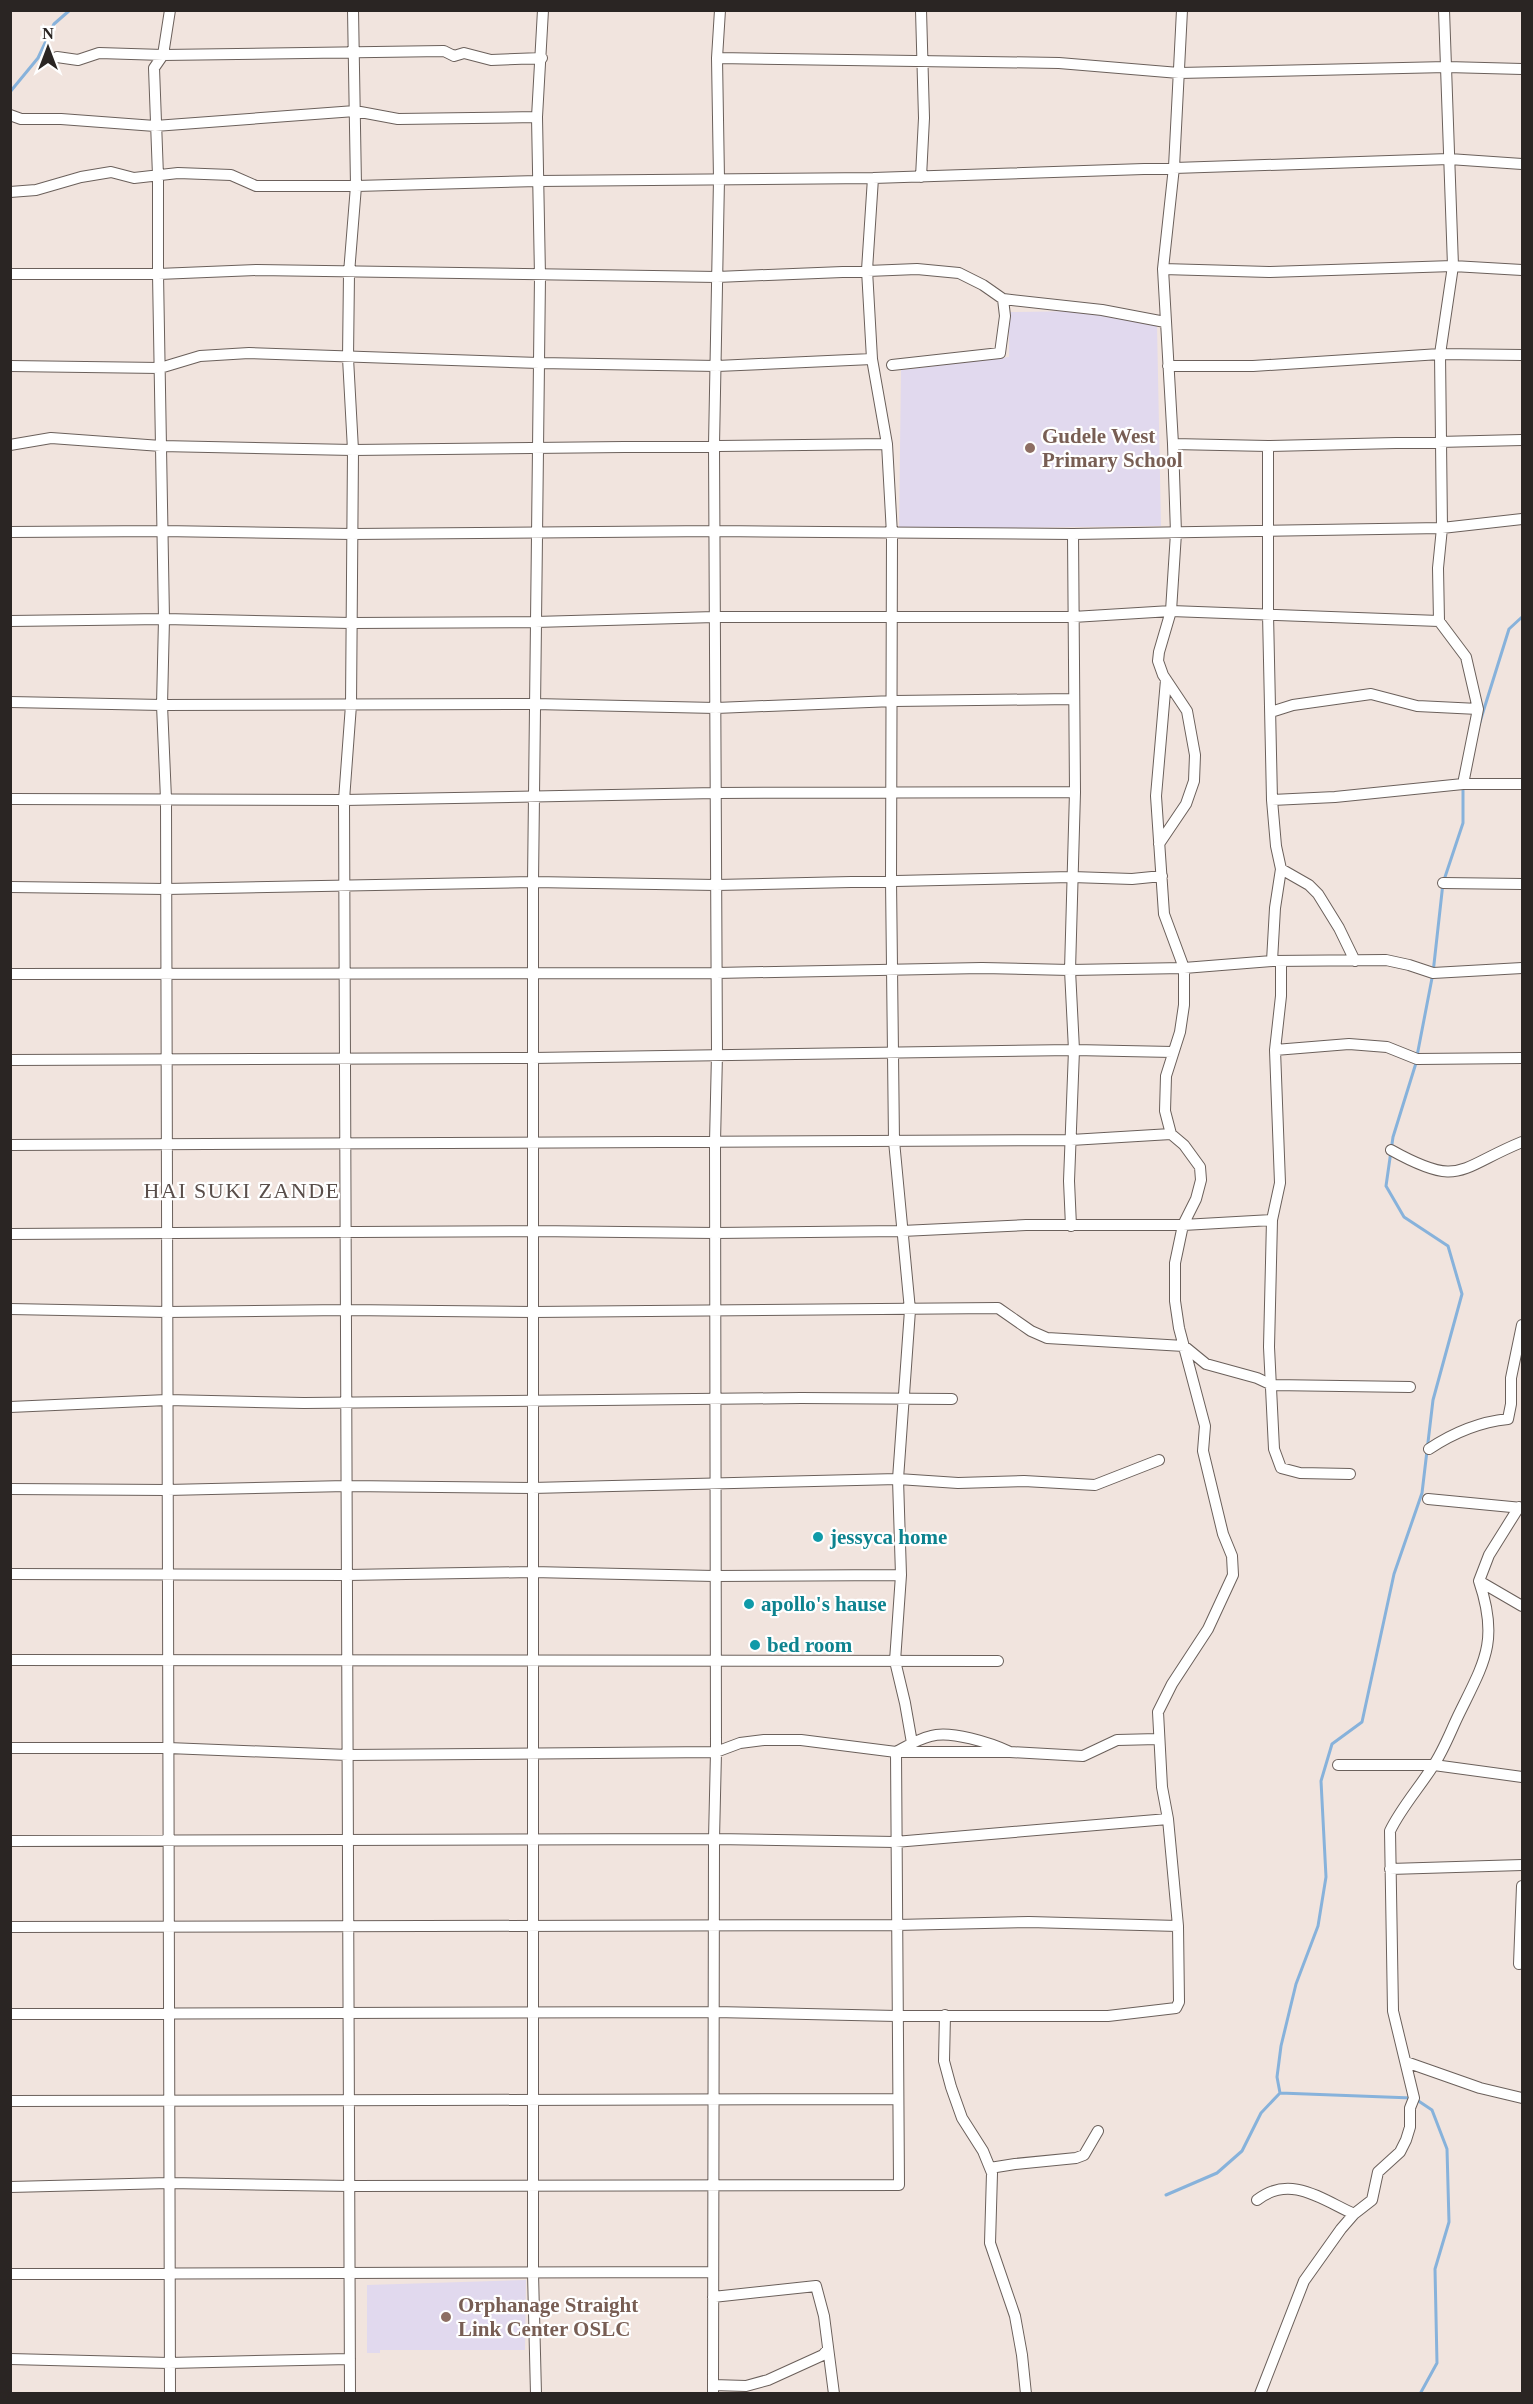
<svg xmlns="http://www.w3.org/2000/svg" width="1533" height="2404" font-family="Georgia,serif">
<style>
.education{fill:#e1d9ee}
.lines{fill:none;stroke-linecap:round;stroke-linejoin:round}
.stream{stroke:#87b2db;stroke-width:3}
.minor-casing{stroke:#6b605b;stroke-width:12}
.minor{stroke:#fff;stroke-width:10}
.education-dot{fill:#8d6e63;stroke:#fff;stroke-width:2}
.culture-dot{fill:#0f9aa8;stroke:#fff;stroke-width:2}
.labels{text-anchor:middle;stroke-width:4.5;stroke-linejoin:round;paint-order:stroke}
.education-label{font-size:21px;font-weight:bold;fill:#785e54;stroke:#fff;text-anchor:start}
.culture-label{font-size:21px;font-weight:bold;fill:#0d838f;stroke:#fff;text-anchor:start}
.neighbourhood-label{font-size:22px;letter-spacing:1.5px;fill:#594e4a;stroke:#fff}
</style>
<rect width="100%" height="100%" fill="#f1e4de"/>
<!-- education -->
<path class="education" d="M 1082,311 L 1157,325 L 1161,526 L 899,529 L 901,370 L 1009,357 L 1009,312 Z
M 526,2280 L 525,2350 L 380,2350 L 380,2353 L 367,2353 L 367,2285 Z"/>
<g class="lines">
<!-- stream -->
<path class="stream" d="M 10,92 L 38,58 L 54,24 L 70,10
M 1479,725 L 1509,629 L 1522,617
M 1417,1056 L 1433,973 L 1443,883 L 1463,823 L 1463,786
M 1412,2098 L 1280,2093 L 1277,2077 L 1281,2046 L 1296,1984 L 1318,1926 L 1326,1877 L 1321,1781 L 1332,1744 L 1362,1722 L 1394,1574 L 1422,1493 L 1433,1400 L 1462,1294 L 1448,1246 L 1404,1217 L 1386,1186 L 1393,1137 L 1416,1063
M 1417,2100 L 1432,2110 L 1447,2149 L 1449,2222 L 1435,2269 L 1437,2363 L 1420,2394
M 1166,2195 L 1217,2173 L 1242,2151 L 1261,2113 L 1280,2093"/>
<defs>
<path id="minor" d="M 1444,10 L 1453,266 L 1440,354 L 1442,528 L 1438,568 L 1439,621 L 1466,657 L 1478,709 L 1463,784
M 57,57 L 78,60 L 99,53 L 163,55 L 444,51 L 454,56 L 464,53 L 491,60 L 542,58
M 717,58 L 1059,63 L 1179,73 L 1447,67 L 1522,69
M 10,115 L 21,119 L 61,119 L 155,126 L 355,111 L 398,119 L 537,117
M 921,177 L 924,118 L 921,10
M 10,192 L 36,190 L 81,177 L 111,172 L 134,178 L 178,173 L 231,175 L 256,186 L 356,186 L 538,181 L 873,178 L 1449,159 L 1522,164
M 1163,269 L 1269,272 L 1453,266 L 1522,270
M 10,274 L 158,274 L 257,270 L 717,277 L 917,269 L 959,273 L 983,285 L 1003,299 L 1102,310 L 1165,322
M 892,365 L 1000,353 L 1005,316 L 1003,299
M 10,366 L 160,368 L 200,356 L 249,353 L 539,363 L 717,366 L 872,359
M 1168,366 L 1253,366 L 1440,354 L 1522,355
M 1173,444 L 1268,446 L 1522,440
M 10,445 L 51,438 L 161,446 L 353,450 L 887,444
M 1268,446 L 1268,614 L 1272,800 L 1276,846 L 1281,869 L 1275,908 L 1272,961
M 10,532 L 162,531 L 352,534 L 716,531 L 1073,534 L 1442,528 L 1522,519
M 10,621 L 164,619 L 351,623 L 535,622 L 715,617 L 1073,617 L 1171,611 L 1439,621
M 10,702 L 162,705 L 534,704 L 716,708 L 894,701 L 1074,699
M 1271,712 L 1293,705 L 1371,694 L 1417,706 L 1478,709
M 10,799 L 344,800 L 716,793 L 1075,792
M 1272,800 L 1335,797 L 1463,784 L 1522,784
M 1159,844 L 1186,804 L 1194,781 L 1195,755 L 1187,711 L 1163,675 L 1158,661 L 1159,652 L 1171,611 L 1176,533 L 1173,444 L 1163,269 L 1174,167 L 1182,10
M 1281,869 L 1309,885 L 1318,894 L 1339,928 L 1355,961
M 1443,883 L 1522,884
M 10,887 L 166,889 L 533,882 L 716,885 L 1072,877 L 1132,879 L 1162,876
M 1281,961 L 1281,996 L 1275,1050 L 1280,1183 L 1272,1220 L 1269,1347 L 1274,1449 L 1281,1468 L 1300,1473 L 1350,1474
M 10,974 L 716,973 L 982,968 L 1070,970 L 1184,968 L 1272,961 L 1386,960 L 1409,965 L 1433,973 L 1522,968
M 1275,1050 L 1349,1044 L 1387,1047 L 1417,1059 L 1522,1058
M 10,1060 L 533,1058 L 1074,1050 L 1173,1052
M 10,1145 L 1071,1140 L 1171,1134
M 1391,1150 C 1461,1189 1458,1168 1522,1142
M 1071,1226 L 1069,1181 L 1074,1050 L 1070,970 L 1075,792 L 1073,534
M 10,1234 L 533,1231 L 715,1233 L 902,1231 L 1026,1225 L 1183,1225 L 1272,1220
M 10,1309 L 167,1312 L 346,1310 L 533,1312 L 998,1308 L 1031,1331 L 1047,1338 L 1184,1346 L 1206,1364 L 1257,1378 L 1272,1385 L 1410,1387
M 10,1407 L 167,1400 L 304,1403 L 801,1398 L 952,1399
M 1429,1449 C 1453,1433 1479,1422 1508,1419 L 1511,1404 L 1511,1378 L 1522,1325
M 10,1489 L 167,1490 L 347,1486 L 532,1488 L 898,1479 L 958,1483 L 1024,1481 L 1095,1485 L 1159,1460
M 1428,1499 L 1522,1508
M 10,1574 L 347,1575 L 532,1572 L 714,1576 L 901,1575 L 898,1479 L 910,1310 L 894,1141 L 891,880 L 892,534 L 887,444 L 872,359 L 867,270 L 873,178
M 901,1575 L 895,1661 L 905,1703 L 912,1743
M 1479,1581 L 1522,1606
M 10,1660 L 998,1661
M 10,1748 L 168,1748 L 348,1755 L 716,1752 L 740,1743 L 764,1740 L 801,1740 L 896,1752 L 1010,1752 L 1083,1756 L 1117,1740 L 1158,1739
M 1338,1765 L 1434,1765 L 1522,1777
M 10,1841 L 714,1839 L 895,1842 L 1168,1819
M 1390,1869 L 1522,1865
M 10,1927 L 896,1925 L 1029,1922 L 1178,1926
M 1519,1964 L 1522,1886
M 10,2014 L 714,2012 L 896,2016 L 1108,2016 L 1176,2008 L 1179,2002 L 1178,1926 L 1168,1819 L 1162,1787 L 1158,1712 L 1172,1684 L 1208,1629 L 1233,1575 L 1232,1556 L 1223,1534 L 1203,1451 L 1205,1426 L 1179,1328 L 1175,1301 L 1175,1263 L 1183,1225 L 1196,1199 L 1201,1180 L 1200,1167 L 1184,1145 L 1171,1134 L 1165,1111 L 1166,1076 L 1180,1032 L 1184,1005 L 1184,968 L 1164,914 L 1156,796 L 1166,680
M 945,2015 L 944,2061 L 951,2087 L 962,2118 L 983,2151 L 992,2173 L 990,2243 L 1015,2316 L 1022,2355 L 1026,2394
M 1406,2062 L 1480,2088 L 1522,2098
M 10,2101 L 898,2099
M 990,2168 L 1015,2164 L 1076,2158 L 1084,2155 L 1098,2131
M 10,2187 L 169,2183 L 350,2186 L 899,2185 L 896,1752 C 907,1746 918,1739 931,1736 C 950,1730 991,1743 1010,1752
M 1257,2200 C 1290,2174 1321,2199 1354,2214
M 10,2274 L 713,2272
M 713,2297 L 816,2286 L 824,2316 L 834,2394
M 10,2359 L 169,2363 L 350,2359
M 713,2385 L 746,2386 L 768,2380 L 823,2355 L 828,2349
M 170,2394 L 166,799 L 162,705 L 164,619 L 158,274 L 158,176 L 154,68 L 163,55 L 170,10
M 350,2394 L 344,800 L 351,705 L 353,450 L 348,358 L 349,273 L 356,186 L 353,10
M 536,2394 L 533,2273 L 533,882 L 540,276 L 537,117 L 543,10
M 713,2394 L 714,1839 L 716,1752 L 715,1142 L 717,1054 L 714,445 L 719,179 L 717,58 L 720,10
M 1260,2394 L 1304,2281 L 1341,2229 L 1354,2214 L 1372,2200 L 1378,2172 L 1400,2152 L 1406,2140 L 1410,2127 L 1410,2108 L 1414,2098 L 1393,2011 L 1390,1831 C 1401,1808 1419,1788 1433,1766 C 1444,1750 1451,1730 1460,1712 C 1485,1661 1499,1640 1479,1581 L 1489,1555 L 1519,1507"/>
</defs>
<!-- minor casing -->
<use href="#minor" class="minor-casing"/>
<!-- minor -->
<use href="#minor" class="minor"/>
</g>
<!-- markers -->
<g class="education-dot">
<circle cx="1030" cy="448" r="6"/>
<circle cx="446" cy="2317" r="6"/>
</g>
<g class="culture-dot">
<circle cx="818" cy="1537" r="6"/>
<circle cx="749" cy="1604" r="6"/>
<circle cx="755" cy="1645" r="6"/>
</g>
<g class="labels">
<!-- education labels -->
<g class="education-label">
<text x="1042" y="443">Gudele West<tspan x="1042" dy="24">Primary School</tspan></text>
<text x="458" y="2312">Orphanage Straight<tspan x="458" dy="24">Link Center OSLC</tspan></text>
</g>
<!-- culture labels -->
<g class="culture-label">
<text x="830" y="1544">jessyca home</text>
<text x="761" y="1611">apollo's hause</text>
<text x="767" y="1652">bed room</text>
</g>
<!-- neighbourhood labels -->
<g class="neighbourhood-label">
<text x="242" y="1198">HAI SUKI ZANDE</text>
</g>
</g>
<!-- border -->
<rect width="1533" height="2404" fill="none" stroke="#2a2523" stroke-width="24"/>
<!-- north arrow -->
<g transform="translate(48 48)" stroke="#ffffff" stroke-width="4.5" paint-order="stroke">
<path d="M0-4.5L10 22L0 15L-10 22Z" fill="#2a2523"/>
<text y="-9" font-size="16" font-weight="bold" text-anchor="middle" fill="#2a2523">N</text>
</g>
</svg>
